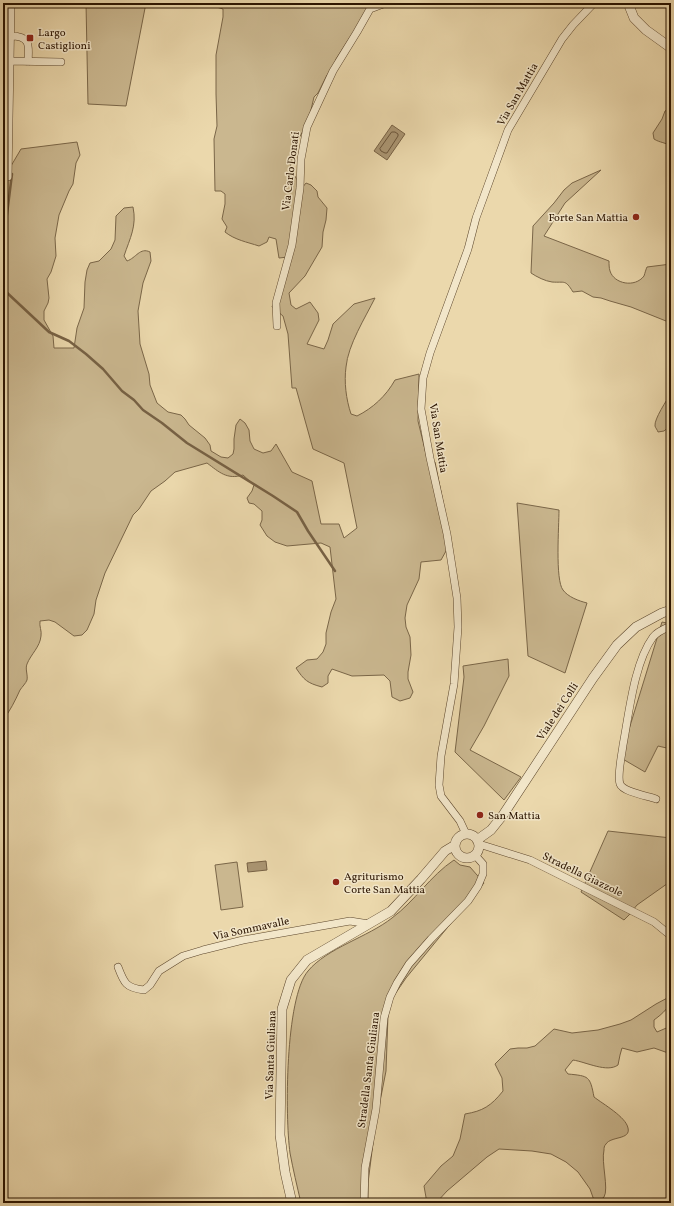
<svg xmlns="http://www.w3.org/2000/svg" width="674" height="1206" font-family="Vollkorn,serif">
<style>
.green{fill:#cab78f;stroke:#7a6648}
.water{fill:#aa9572;stroke:#776144}
.lines{fill:none;stroke-linecap:round;stroke-linejoin:round}
.shore{stroke:#6a5439;stroke-width:1}
.stream{stroke:#776144;stroke-width:2.5}
.minor-casing{stroke:#5b452b;stroke-width:8}
.tertiary-casing{stroke:#5b452b;stroke-width:10}
.minor{stroke:#f2e6c9;stroke-width:7}
.tertiary{stroke:#f2e6c9;stroke-width:9}
.poi-dot{fill:#8f2418;stroke:#f2e6c9;stroke-width:1.5}
.labels{text-anchor:middle;stroke-width:3;stroke-linejoin:round;paint-order:stroke}
.poi-label{font-size:11px;fill:#2b1400;stroke:#f2e6c9;text-anchor:start}
.street-label{font-size:11px;fill:#2b1400;stroke:#f2e6c9}
</style>
<rect width="100%" height="100%" fill="#ebd8ac"/>
<filter id="stains"><feTurbulence type="fractalNoise" baseFrequency=".005" numOctaves="4"/><feColorMatrix values="0 0 0 0 .2 0 0 0 0 .09 0 0 0 0 .02 0 0 0 .5 -.17"/></filter>
<radialGradient id="worn" r=".72"><stop offset=".6" stop-color="#630" stop-opacity="0"/><stop offset="1" stop-color="#630" stop-opacity=".3"/></radialGradient>
<!-- green -->
<path class="green" d="M 86,3 L 146,3 L 126,106 L 88,104 Z
M 209,3 L 373,3 L 356,28 L 336,59 L 333,68 L 327,75 L 318,93 L 314,97 L 310,114 L 311,117 L 295,145 L 290,168 L 302,188 L 306,183 L 311,185 L 317,191 L 318,197 L 327,208 L 326,220 L 323,232 L 322,247 L 305,276 L 289,293 L 291,305 L 296,309 L 310,302 L 318,313 L 319,320 L 307,344 L 324,349 L 328,340 L 333,324 L 354,304 L 375,298 C 365,318 348,345 346,367 C 344,382 346,399 351,414 L 357,416 C 373,408 386,396 395,380 L 419,374 L 418,421 L 427,458 L 435,462 L 451,542 L 441,560 L 421,562 L 419,579 L 407,605 L 405,618 L 406,627 L 410,637 L 411,655 L 408,672 L 408,679 L 413,692 L 410,698 L 400,701 L 392,697 L 390,681 L 384,675 L 352,676 L 332,669 L 328,676 L 328,683 L 322,687 C 307,683 304,680 296,668 L 307,660 L 317,659 L 323,652 L 326,644 L 326,633 L 331,612 L 336,599 L 330,547 L 321,543 L 287,546 L 275,542 L 267,536 L 260,525 L 262,520 L 262,511 L 254,504 L 249,503 L 247,498 L 252,491 L 254,485 L 243,475 C 227,480 219,472 207,463 L 175,472 L 165,481 L 151,491 L 139,509 L 133,515 L 105,573 L 96,600 L 94,614 L 87,630 L 82,635 L 74,636 L 55,622 L 49,620 L 40,621 C 39,626 42,631 41,636 C 40,647 31,654 27,664 C 25,669 28,675 27,680 C 26,683 22,687 20,690 C 15,701 10,711 3,720 L 3,583 L 7,572 L 3,569 L 3,171 L 8,171 L 21,149 L 77,142 L 80,155 L 76,163 L 73,184 L 69,191 L 59,215 L 55,238 L 56,256 L 51,272 L 47,279 L 49,298 L 48,303 L 44,311 L 44,320 L 53,336 L 54,348 L 74,348 L 77,328 L 84,308 L 85,282 L 87,270 L 90,263 L 99,261 L 111,249 L 115,240 L 116,216 L 124,208 L 133,207 C 137,226 130,238 124,256 L 127,261 C 136,258 140,247 150,252 L 151,261 L 143,283 L 138,311 L 140,344 L 149,374 L 150,385 L 157,403 L 168,412 L 181,415 L 185,419 L 189,425 L 205,438 L 210,445 L 211,451 L 221,457 L 228,458 L 233,454 L 234,449 L 234,439 L 236,425 L 240,419 L 245,423 L 249,430 L 250,441 L 254,449 L 263,453 L 271,451 L 276,444 L 292,472 L 312,481 L 321,524 L 339,524 L 344,538 L 357,528 L 344,463 L 313,449 L 296,388 L 292,388 L 288,334 L 283,316 L 272,307 L 288,257 L 279,258 L 276,239 L 269,237 L 267,242 L 259,246 C 247,242 235,240 225,232 L 227,227 L 222,219 L 225,204 L 225,194 L 221,191 L 215,191 L 214,139 L 217,126 L 216,94 L 216,55 L 223,17 L 223,9 L 210,5 Z
M 671,108 L 671,147 C 666,142 660,143 654,139 L 653,133 L 662,119 L 665,111 Z
M 601,170 L 565,203 L 544,236 L 609,261 C 609,264 609,268 610,271 C 614,284 635,288 644,276 C 645,273 646,269 647,267 L 671,264 L 671,323 L 631,307 L 610,301 L 601,298 L 593,297 L 582,291 L 573,292 C 565,279 565,283 552,282 C 545,281 537,277 531,273 L 533,226 L 554,203 L 564,190 L 572,183 Z
M 671,393 L 671,425 L 664,431 L 658,432 C 658,431 655,427 655,426 C 654,419 667,400 671,393 Z
M 517,503 L 559,510 C 559,526 555,580 563,590 C 568,597 579,601 587,603 L 565,673 L 528,656 Z
M 662,622 L 671,624 L 671,749 L 658,746 L 645,772 L 621,758 L 626,739 Z
M 508,659 L 509,676 L 484,726 L 470,750 L 521,777 L 504,800 L 455,752 L 464,677 L 463,666 Z
M 608,831 L 671,838 L 671,881 L 637,905 L 629,915 L 624,920 L 581,892 Z
M 454,860 L 460,865 L 470,867 L 484,883 L 406,978 L 393,997 L 388,1015 L 386,1071 L 375,1127 L 368,1183 L 368,1203 L 301,1203 C 297,1186 293,1169 290,1153 C 285,1117 285,998 308,971 C 327,948 368,937 392,918 C 415,901 430,876 454,860 Z
M 237,862 L 243,907 L 221,910 L 215,865 Z
M 671,996 C 671,1007 662,1014 654,1020 L 654,1027 L 657,1032 L 671,1026 L 671,1054 L 654,1048 L 637,1052 L 622,1048 L 620,1055 L 618,1065 C 607,1073 586,1062 573,1060 L 565,1070 L 568,1074 C 589,1076 590,1076 594,1097 C 603,1104 626,1117 628,1128 C 631,1140 611,1136 606,1144 C 604,1146 604,1148 604,1150 C 601,1162 609,1189 604,1197 C 602,1199 599,1201 597,1203 L 595,1203 L 590,1189 L 578,1172 L 566,1162 L 551,1154 L 532,1151 L 499,1149 L 487,1157 L 447,1191 L 436,1203 L 427,1203 L 424,1186 L 441,1166 L 453,1156 L 460,1139 L 465,1114 C 483,1111 491,1106 503,1091 L 502,1078 L 495,1064 L 510,1049 L 518,1048 L 527,1048 L 535,1046 L 554,1029 L 572,1033 L 598,1030 L 620,1024 L 631,1020 L 656,1004 Z"/>
<!-- water -->
<path class="water" d="M 392,125 L 405,134 L 387,160 L 374,151 Z
M 266,861 L 267,870 L 248,872 L 247,863 Z"/>
<g class="lines">
<!-- shore -->
<path class="shore" d="M 392,132 L 395,132 L 398,134 L 398,136 L 387,153 L 385,153 L 381,151 L 380,149 Z"/>
<!-- stream -->
<path class="stream" d="M 3,246 L 12,174
M 3,289 L 49,332 L 69,341 L 86,354 L 103,369 L 122,391 L 134,400 L 143,410 L 162,423 L 187,443 L 273,496 L 297,512 L 308,531 L 335,571"/>
<defs>
<path id="minor" d="M 370,9 L 386,3
M 11,36 C 31,36 29,46 28,62
M 10,61 L 61,62
M 8,177 L 11,3
M 277,326 L 276,303 L 292,245 L 300,188 L 301,159 L 307,127 L 333,71 L 357,32 L 370,9 L 372,3
M 656,799 C 648,796 623,792 620,784 C 617,776 622,754 623,745 C 629,714 634,663 653,637 C 658,631 664,629 671,626
M 466,834 L 460,821 L 441,796 L 439,785 L 441,756 L 454,684 L 458,627 L 457,598 L 447,534 L 430,458 L 421,409 L 423,378 L 430,353 L 468,249 L 476,218 L 508,130 L 562,39 L 573,25 L 594,3
M 479,844 L 530,860 L 654,922 L 671,936
M 118,967 C 124,983 126,988 144,990 L 150,985 L 159,971 L 183,956 L 203,950 L 243,940 L 350,921 L 369,924
M 364,1203 L 365,1168 L 376,1109 L 384,1018 L 390,997 L 397,983 L 409,964 L 431,939 L 468,901 L 478,886 L 483,874 L 483,864 L 475,855"/>
<path id="tertiary" d="M 628,3 L 634,18 L 646,30 L 671,48
M455 846a12 12 0 1 1 24 0a12 12 0 1 1-24 0Z
M 477,840 L 491,830 L 503,815 L 593,678 L 617,645 L 636,627 L 662,613 L 671,610
M 292,1203 L 285,1172 L 280,1135 L 282,1009 L 291,980 L 307,960 L 391,911 L 421,879 L 445,851 L 455,845"/>
</defs>
<!-- minor casing -->
<use href="#minor" class="minor-casing"/>
<!-- tertiary casing -->
<use href="#tertiary" class="tertiary-casing"/>
<!-- minor -->
<use href="#minor" class="minor"/>
<!-- tertiary -->
<use href="#tertiary" class="tertiary"/>
</g>
<!-- markers -->
<g class="poi-dot">
<rect x="26" y="34" width="8" height="8" rx="2"/>
<circle cx="636" cy="217" r="4"/>
<circle cx="480" cy="815" r="4"/>
<circle cx="336" cy="882" r="4"/>
</g>
<g class="labels">
<!-- poi labels -->
<g class="poi-label">
<text x="38" y="36">Largo<tspan x="38" dy="13">Castiglioni</tspan></text>
<text x="628" y="221" text-anchor="end">Forte San Mattia</text>
<text x="488" y="819">San Mattia</text>
<text x="344" y="880">Agriturismo<tspan x="344" dy="13">Corte San Mattia</tspan></text>
</g>
<!-- street labels -->
<g class="street-label">
<text transform="translate(517 94) rotate(-60)" y="4">Via San Mattia</text>
<text transform="translate(290 171) rotate(-83)" y="4">Via Carlo Donati</text>
<text transform="translate(439 438) rotate(81)" y="4">Via San Mattia</text>
<text transform="translate(557 711) rotate(-57)" y="4">Viale dei Colli</text>
<text transform="translate(583 874) rotate(26)" y="4">Stradella Giazzole</text>
<text transform="translate(251 928) rotate(-12)" y="4">Via Sommavalle</text>
<text transform="translate(270 1055) rotate(-88)" y="4">Via Santa Giuliana</text>
<text transform="translate(368 1070) rotate(-83)" y="4">Stradella Santa Giuliana</text>
</g>
</g>
<!-- margin -->
<rect width="674" height="1206" fill="none" stroke="#ebd8ac" stroke-width="16"/>
<rect x="4" y="4" width="666" height="1198" fill="none" stroke="#2b1400" stroke-width="2"/>
<rect x="8" y="8" width="658" height="1190" fill="none" stroke="#2b1400"/>
<rect width="100%" height="100%" filter="url(#stains)"/>
<rect width="100%" height="100%" fill="url(#worn)"/>
</svg>
